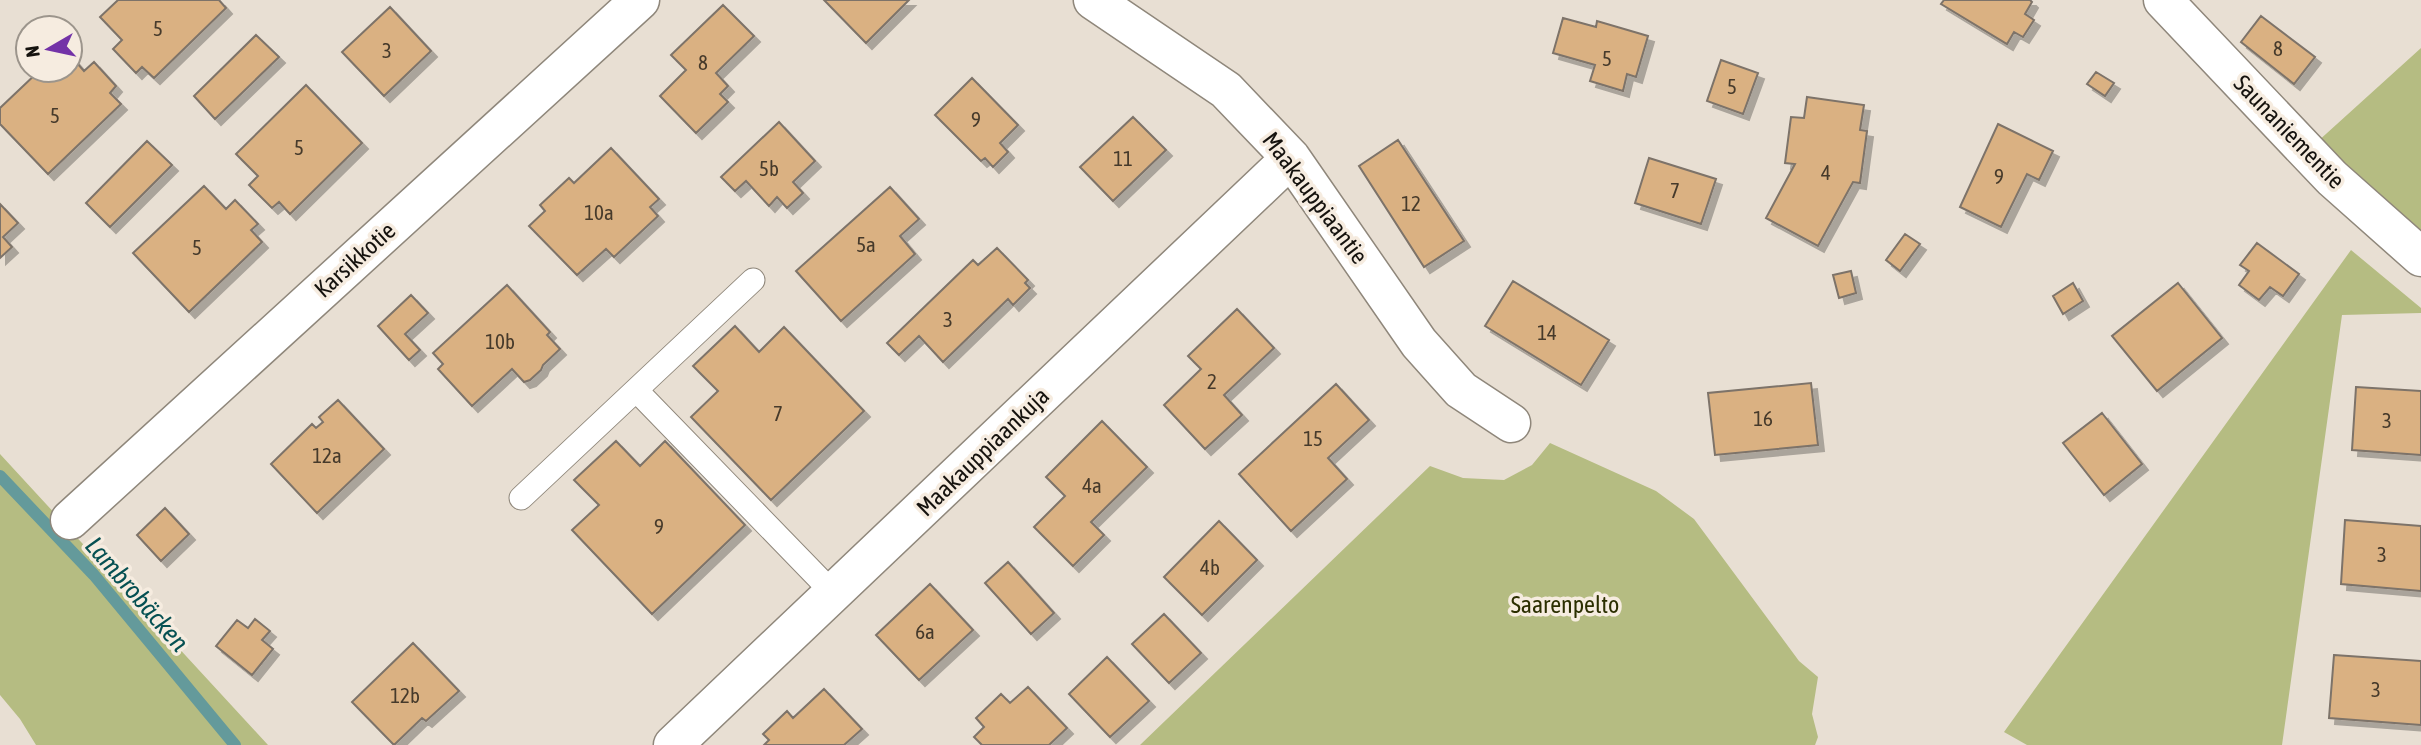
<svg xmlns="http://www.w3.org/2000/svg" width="2421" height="745" font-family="'Asap Condensed',sans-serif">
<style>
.green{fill:#b5bc82}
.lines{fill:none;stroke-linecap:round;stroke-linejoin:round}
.stream{stroke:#649a9b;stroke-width:12}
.building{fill:#dab182;stroke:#7d7369;stroke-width:2;filter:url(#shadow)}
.service-casing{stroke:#8f877b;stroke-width:25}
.minor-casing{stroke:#8f877b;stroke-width:41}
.service{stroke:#fff;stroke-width:23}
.minor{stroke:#fff;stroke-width:38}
.labels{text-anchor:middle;stroke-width:7;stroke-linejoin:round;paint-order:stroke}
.number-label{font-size:21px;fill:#463a2b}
.street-label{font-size:24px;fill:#15120e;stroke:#f6ece0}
.park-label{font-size:24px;fill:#2b2e00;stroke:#f6ece0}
.water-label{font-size:26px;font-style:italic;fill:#065052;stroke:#f6ece0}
</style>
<defs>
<filter id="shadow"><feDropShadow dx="6" dy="6" stdDeviation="0" flood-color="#0004"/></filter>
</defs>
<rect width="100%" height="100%" fill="#e8dfd3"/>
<!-- green -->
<path class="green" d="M 2421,48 L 2421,239 L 2316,143 Z
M 2351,250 L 2421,308 L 2421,313 L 2342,315 L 2282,745 L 2027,745 L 2004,732 Z
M 1550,443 L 1656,491 L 1694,519 L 1799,661 L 1818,677 L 1812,714 L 1818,737 L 1815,745 L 1140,745 L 1430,466 L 1463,478 L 1504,480 L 1532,465 Z
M 0,454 L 268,745 L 36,745 L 20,719 L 0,695 Z"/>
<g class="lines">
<!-- stream -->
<path class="stream" d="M 0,476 L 94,575 L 235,745"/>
</g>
<!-- building -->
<path class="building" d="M 118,0 L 219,0 L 226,8 L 154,78 L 142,67 L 136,73 L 113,49 L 122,40 L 100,17 Z
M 824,0 L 909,0 L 866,43 Z
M 1944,0 L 2030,0 L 2032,2 L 2025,14 L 2034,20 L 2023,37 L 2014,32 L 2007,44 L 1941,4 Z
M 723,5 L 754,36 L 716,73 L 728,86 L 720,94 L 728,102 L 696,133 L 660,96 L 686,70 L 671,55 Z
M 390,7 L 431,51 L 384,96 L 342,52 Z
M 2261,16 L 2315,57 L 2294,84 L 2241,42 Z
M 1563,18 L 1596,27 L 1597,21 L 1648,36 L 1636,77 L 1627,74 L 1623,91 L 1590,81 L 1595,65 L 1553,53 Z
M 256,35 L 279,57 L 215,119 L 194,96 Z
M 70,55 L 84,71 L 94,62 L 116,86 L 110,93 L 121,104 L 48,174 L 0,124 L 0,108 L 40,70 L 70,70 Z
M 1721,60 L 1758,73 L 1743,114 L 1707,101 Z
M 2096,72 L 2114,83 L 2105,96 L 2087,84 Z
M 972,78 L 1018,125 L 1000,143 L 1008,152 L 993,167 L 985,158 L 981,161 L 935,115 Z
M 306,85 L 362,143 L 290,214 L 279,202 L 272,208 L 249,185 L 258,176 L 236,154 Z
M 1807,97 L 1864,105 L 1860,130 L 1867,131 L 1860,183 L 1853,182 L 1818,246 L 1766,218 L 1795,164 L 1785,163 L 1791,117 L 1804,118 Z
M 1133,117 L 1166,150 L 1113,201 L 1080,167 Z
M 779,122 L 815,161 L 793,182 L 803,193 L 787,208 L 777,197 L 769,206 L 746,181 L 735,191 L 721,177 Z
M 1998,124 L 2053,151 L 2039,180 L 2027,174 L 2001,227 L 1960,207 Z
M 1398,140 L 1464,241 L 1424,267 L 1359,166 Z
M 147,141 L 172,165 L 110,227 L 86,203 Z
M 611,148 L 659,199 L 650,207 L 658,216 L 614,257 L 606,249 L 577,275 L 529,226 L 545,211 L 540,205 L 569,178 L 574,183 Z
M 1649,158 L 1716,179 L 1701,224 L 1635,203 Z
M 204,186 L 226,209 L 235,200 L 258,224 L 251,230 L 262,242 L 189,312 L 133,253 Z
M 890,187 L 919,219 L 900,236 L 915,254 L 841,321 L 796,271 Z
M 0,204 L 18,223 L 3,237 L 12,247 L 0,258 Z
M 1905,234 L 1920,244 L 1900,271 L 1886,260 Z
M 2257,243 L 2299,274 L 2283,296 L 2270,287 L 2259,300 L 2239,285 L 2249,271 L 2240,265 Z
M 997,248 L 1028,280 L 1025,283 L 1030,288 L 1013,305 L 1008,299 L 943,362 L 919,336 L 899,355 L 887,343 L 973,260 L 978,265 Z
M 1851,271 L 1856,293 L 1839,298 L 1833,275 Z
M 1513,281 L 1609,340 L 1581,385 L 1485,326 Z
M 2073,283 L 2083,301 L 2063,314 L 2053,296 Z
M 2178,283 L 2222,338 L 2157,391 L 2112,336 Z
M 507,285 L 550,332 L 547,335 L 560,349 L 543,365 L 541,370 L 530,380 L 524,382 L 512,369 L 472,406 L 438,369 L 443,364 L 433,353 Z
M 411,295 L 428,313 L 405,334 L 420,350 L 409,360 L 378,326 Z
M 1237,309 L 1274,348 L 1224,395 L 1242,415 L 1205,449 L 1164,405 L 1201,369 L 1188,356 Z
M 735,326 L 759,352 L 784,327 L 864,411 L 771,500 L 691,417 L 718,391 L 693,366 Z
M 1811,383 L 1818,445 L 1715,455 L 1708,393 Z
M 1336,384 L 1369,420 L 1328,458 L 1347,479 L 1291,531 L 1239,474 Z
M 2356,387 L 2421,391 L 2421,455 L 2352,450 Z
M 338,400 L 384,449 L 317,513 L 271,464 L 312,424 L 316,428 L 323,422 L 319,417 Z
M 2102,413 L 2142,464 L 2104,495 L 2063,443 Z
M 1102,421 L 1147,467 L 1091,522 L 1104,535 L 1073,566 L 1034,527 L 1065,496 L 1046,477 Z
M 616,441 L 640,466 L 665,441 L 745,525 L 652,614 L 572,530 L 599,505 L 574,480 Z
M 165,508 L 189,534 L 161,561 L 137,535 Z
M 2345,520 L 2421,526 L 2421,591 L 2341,584 Z
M 1219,521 L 1257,560 L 1202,615 L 1164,577 Z
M 1008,562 L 1054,613 L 1031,634 L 985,583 Z
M 930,584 L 973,630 L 919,680 L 876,635 Z
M 1164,614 L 1201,653 L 1169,683 L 1132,644 Z
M 255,619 L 270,631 L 262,640 L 273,649 L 252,675 L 216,646 L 237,620 L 248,628 Z
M 413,643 L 459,691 L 426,721 L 422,718 L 394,745 L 352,702 Z
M 2334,655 L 2421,661 L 2421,725 L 2329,718 Z
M 1107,657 L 1149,701 L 1110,737 L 1069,694 Z
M 1028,687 L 1067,728 L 1049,745 L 982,745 L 974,737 L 984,727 L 976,718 L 1001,694 L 1010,703 Z
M 824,689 L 862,729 L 844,745 L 764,745 L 769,740 L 763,734 L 787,711 L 793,718 Z"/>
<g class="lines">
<defs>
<path id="service" d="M 636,390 L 834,594
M 521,498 L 753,280"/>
<path id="minor" d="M 1093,0 L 1226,90 L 1291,158 L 1419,343 L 1461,390 L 1511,423
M 2163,0 L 2332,178 L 2421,257
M 70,520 L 640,0
M 673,745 L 1291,158"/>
</defs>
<!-- service casing -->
<use href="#service" class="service-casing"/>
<!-- minor casing -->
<use href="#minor" class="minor-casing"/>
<!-- service -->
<use href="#service" class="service"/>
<!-- minor -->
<use href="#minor" class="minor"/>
</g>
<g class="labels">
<!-- number labels -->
<g class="number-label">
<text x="158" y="36">5</text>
<text x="2278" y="56">8</text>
<text x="387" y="58">3</text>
<text x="1607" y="66">5</text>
<text x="703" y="70">8</text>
<text x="1732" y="94">5</text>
<text x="55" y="123">5</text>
<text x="976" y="127">9</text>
<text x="299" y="155">5</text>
<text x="1123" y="166">11</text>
<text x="769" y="176">5b</text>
<text x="1826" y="180">4</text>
<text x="1999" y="184">9</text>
<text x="1675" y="198">7</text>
<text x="1411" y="211">12</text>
<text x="599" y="220">10a</text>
<text x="866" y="252">5a</text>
<text x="197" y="255">5</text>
<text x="948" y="327">3</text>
<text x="1547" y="340">14</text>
<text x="500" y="349">10b</text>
<text x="1212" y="389">2</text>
<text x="778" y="421">7</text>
<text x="1763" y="426">16</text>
<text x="2387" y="428">3</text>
<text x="1313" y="446">15</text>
<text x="327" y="463">12a</text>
<text x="1092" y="493">4a</text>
<text x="659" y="534">9</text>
<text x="2382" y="562">3</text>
<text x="1210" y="575">4b</text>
<text x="925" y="639">6a</text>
<text x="2376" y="697">3</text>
<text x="405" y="703">12b</text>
</g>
<!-- street labels -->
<g class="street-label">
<text transform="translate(2289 132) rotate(46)" y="8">Saunaniementie</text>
<text transform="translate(1315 198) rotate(53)" y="8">Maakauppiaantie</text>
<text transform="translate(355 260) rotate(-42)" y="8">Karsikkotie</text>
<text transform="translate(983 452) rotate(-44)" y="8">Maakauppiaankuja</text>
</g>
<!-- park labels -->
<g class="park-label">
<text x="1565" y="613">Saarenpelto</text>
</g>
<!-- water labels -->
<g class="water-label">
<text transform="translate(137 594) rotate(49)" y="9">Lambrobäcken</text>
</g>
</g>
<!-- north arrow -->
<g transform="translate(49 49) rotate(261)"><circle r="33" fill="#f6ece0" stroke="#9c958c" stroke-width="2"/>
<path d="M0-5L12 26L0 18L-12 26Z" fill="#7332a7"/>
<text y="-10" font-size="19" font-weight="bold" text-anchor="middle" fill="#15120e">N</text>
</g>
</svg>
